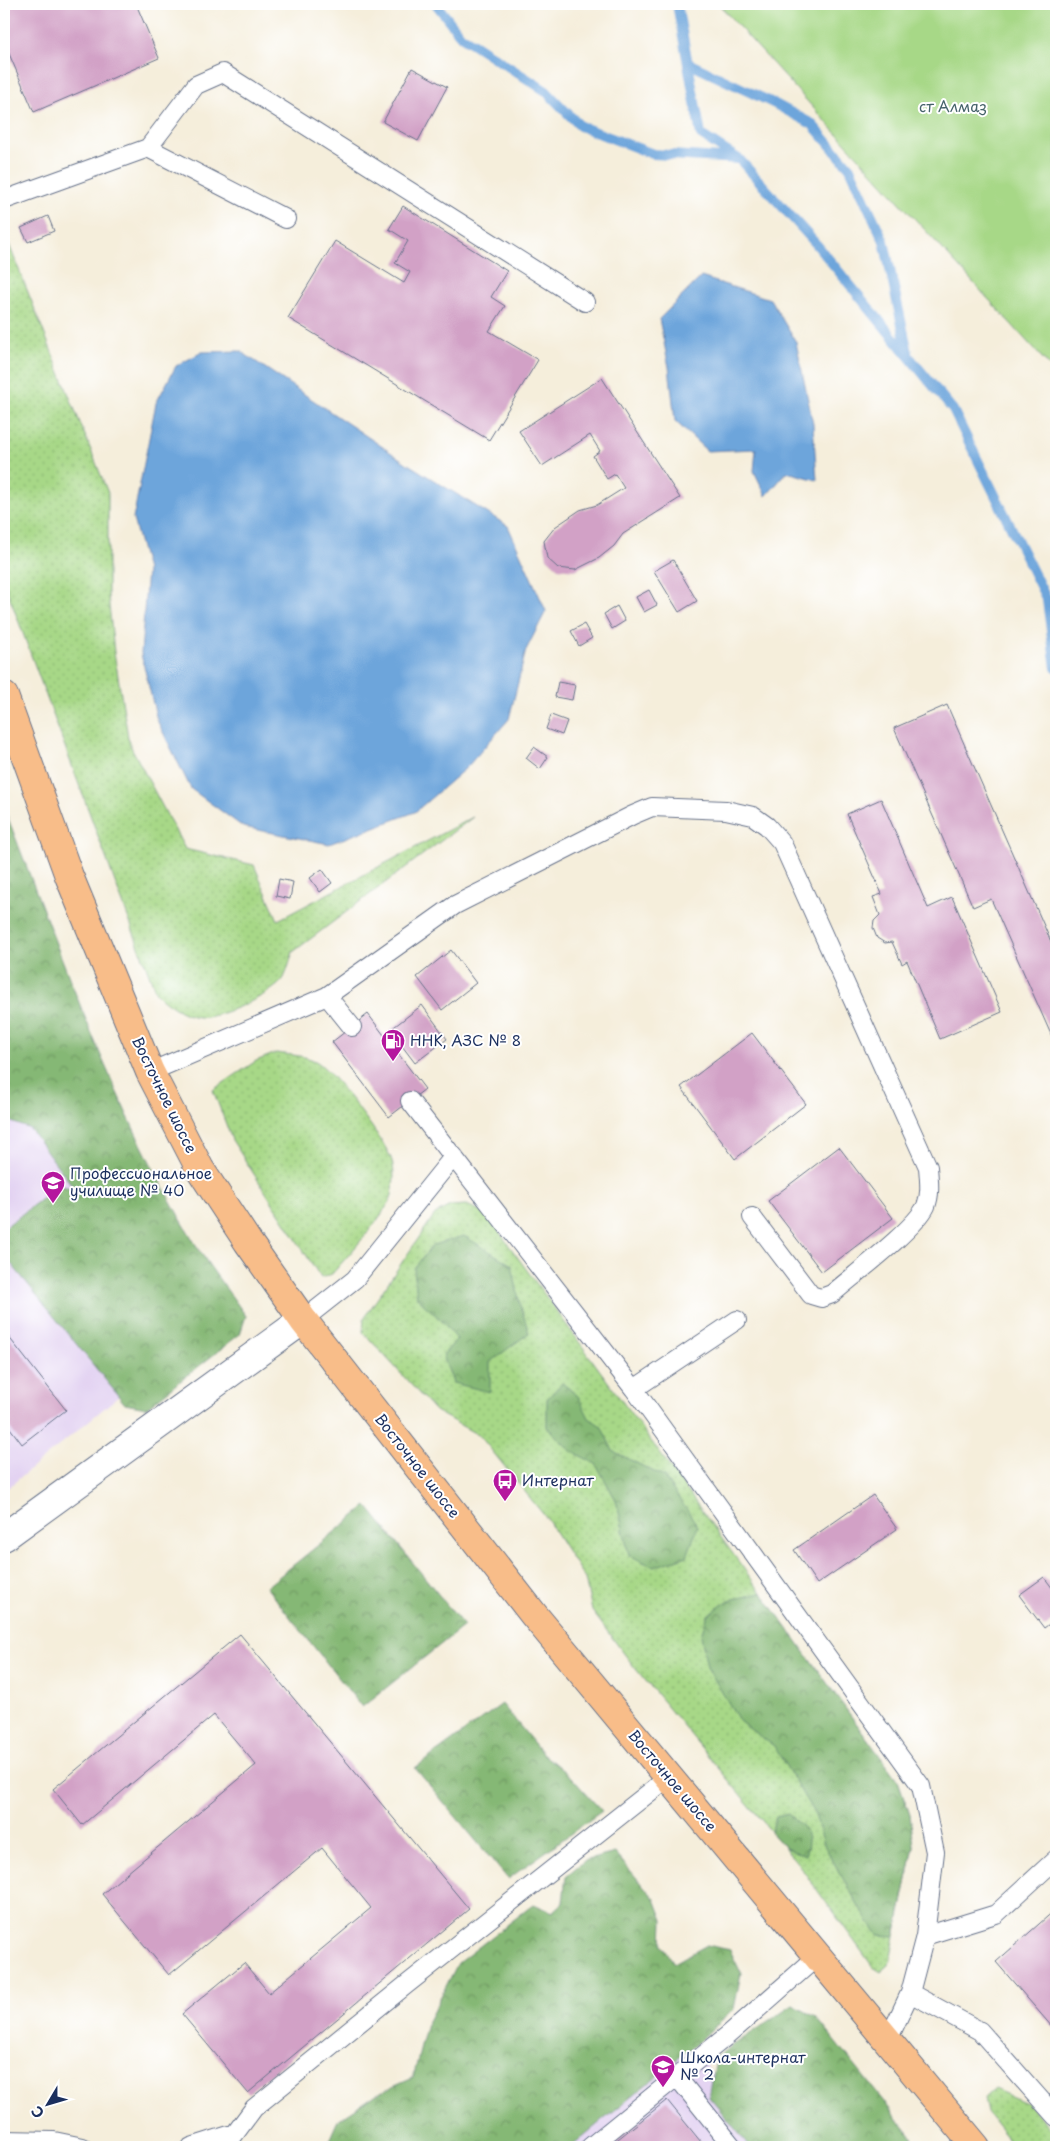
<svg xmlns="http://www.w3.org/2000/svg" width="1060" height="2151" font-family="'Playpen Sans',sans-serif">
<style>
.built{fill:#e3d3f2}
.grass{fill:url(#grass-dots);stroke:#618472}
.forest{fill:url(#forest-crowns);stroke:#507469}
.garden{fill:#a7d887;stroke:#618472}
.water{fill:#6da5db;stroke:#446a9c}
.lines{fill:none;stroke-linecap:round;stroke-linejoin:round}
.stream{stroke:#6da5db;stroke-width:10}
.building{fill:#d2a1c6}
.service-casing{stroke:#67728a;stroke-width:20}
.minor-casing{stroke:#67728a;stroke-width:30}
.primary-casing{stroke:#67728a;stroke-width:30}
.service{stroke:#fff;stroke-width:18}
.minor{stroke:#fff;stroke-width:28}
.primary{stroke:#f8bd89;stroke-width:28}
.labels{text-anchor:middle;stroke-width:4;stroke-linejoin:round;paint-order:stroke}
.park-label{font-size:15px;fill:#45626a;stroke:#fff}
.poi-label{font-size:15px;fill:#1b2f5e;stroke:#fff;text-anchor:start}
.street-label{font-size:15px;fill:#1b2f5e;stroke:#fff}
</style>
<defs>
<pattern id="grass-dots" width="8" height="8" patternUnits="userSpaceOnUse" patternTransform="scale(1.25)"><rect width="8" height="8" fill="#a7d887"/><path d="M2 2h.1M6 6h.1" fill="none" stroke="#8fba77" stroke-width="1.8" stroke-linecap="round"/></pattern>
<pattern id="forest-crowns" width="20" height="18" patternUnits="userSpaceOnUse" patternTransform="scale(1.25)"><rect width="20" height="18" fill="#85b874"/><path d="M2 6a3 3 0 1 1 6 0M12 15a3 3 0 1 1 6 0" fill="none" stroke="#6c9662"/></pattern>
</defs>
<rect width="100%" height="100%" fill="#fff"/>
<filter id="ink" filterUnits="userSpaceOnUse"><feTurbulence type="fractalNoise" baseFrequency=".02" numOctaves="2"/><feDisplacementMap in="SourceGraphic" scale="10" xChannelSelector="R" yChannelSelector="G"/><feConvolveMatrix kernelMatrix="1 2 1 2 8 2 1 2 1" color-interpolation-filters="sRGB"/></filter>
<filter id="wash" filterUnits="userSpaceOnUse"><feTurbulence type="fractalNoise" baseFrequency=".0096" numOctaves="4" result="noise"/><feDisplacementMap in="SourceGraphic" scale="20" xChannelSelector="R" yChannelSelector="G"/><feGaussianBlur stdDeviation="1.12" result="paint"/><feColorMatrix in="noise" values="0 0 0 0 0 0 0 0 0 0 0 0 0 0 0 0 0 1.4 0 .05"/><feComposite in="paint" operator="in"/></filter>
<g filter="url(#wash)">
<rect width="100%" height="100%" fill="#f5eedb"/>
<!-- built -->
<path class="built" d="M 4,1079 L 200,1329 L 4,1491 Z
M 675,2028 L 772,2147 L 530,2147 Z"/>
<!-- grass -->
<path class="grass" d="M 4,232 L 108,493 L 108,595 L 114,652 L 129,743 L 185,849 L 254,865 L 278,920 L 473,817 L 293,952 C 290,960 288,970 284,978 C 274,994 225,1015 206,1017 C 188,1019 168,1005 156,993 L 4,582 Z
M 276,1053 C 289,1055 309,1055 320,1064 C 335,1076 387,1143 392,1161 C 395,1171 394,1185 392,1195 C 388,1212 345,1259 332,1274 L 321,1278 L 232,1140 L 213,1090 L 256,1061 Z
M 467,1205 L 480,1211 L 492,1222 L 898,1781 L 910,1815 L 914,1846 L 889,1965 L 881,1972 L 873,1967 L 799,1865 L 635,1668 L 592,1611 L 585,1579 L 547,1519 L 480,1436 L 435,1411 L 363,1332 L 364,1318 L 435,1214 L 450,1206 Z
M 994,2089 L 1027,2103 L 1056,2134 L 1056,2147 L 1015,2147 L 987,2112 L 984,2098 Z"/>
<!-- forest -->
<path class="forest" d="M 4,808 C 62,956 113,1109 196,1245 C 211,1270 230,1293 246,1316 L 240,1334 L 146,1408 L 125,1404 L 4,1255 L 4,1228 L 58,1186 L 74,1188 L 30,1129 L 4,1119 Z
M 464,1236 L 512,1265 L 520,1305 L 529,1333 L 490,1362 L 490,1392 L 453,1383 L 443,1355 L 457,1339 L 441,1320 L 417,1298 L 414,1268 L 433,1245 Z
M 562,1383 L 578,1396 L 589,1418 L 601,1426 L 613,1451 L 664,1477 L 698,1526 L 687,1556 L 654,1567 L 629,1555 L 616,1500 L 596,1464 L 571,1451 L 547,1427 L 547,1399 Z
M 367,1506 L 464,1626 L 362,1707 L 266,1587 Z
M 762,1593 L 898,1781 L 910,1815 L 914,1846 L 895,1936 L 878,1935 L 861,1910 L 825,1847 L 815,1815 L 774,1746 L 740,1722 L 707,1667 L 701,1635 L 708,1615 L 729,1600 Z
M 502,1704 L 542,1753 L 572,1778 L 602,1811 L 508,1879 L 415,1768 Z
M 788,1814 C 804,1828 813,1832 805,1855 L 785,1848 L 771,1832 L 776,1817 Z
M 615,1853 L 655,1899 L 663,1920 L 662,1945 L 674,1963 L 707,1945 L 730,1950 L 741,1973 L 734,2009 L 697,2043 L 570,2147 L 326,2147 L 338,2120 L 377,2094 L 413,2078 L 427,2023 L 458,1963 L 534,1904 L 552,1912 L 563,1902 L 566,1876 L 584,1861 Z
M 793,2005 L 816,2017 L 920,2147 L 750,2147 L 709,2097 L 717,2056 Z"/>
<!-- garden -->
<path class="garden" d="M 721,4 L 1056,4 L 1056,373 L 721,7 Z"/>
<!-- water -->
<path class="water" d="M 701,277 L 770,299 L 796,342 L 813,424 L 817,480 L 787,472 L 766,496 L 754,471 L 756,449 L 707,451 L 675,421 L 669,367 L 659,319 Z
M 240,351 L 408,464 L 508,526 L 546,611 L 526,650 L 509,719 L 467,767 L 415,812 L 329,844 L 243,827 L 191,789 L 157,720 L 141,654 L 147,570 L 133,519 L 156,403 L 176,366 L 202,352 Z"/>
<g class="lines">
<!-- stream -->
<path class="stream" d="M 436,4 L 461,36 L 546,91 L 580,126 L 653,154 L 739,159
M 677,4 L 701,135 L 740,160 L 817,245 L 953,410 L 1047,600 L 1056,668
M 688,63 L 775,104 L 812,124 L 850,168 L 884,241 L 908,353"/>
</g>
<g id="blocks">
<!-- building -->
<path class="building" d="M 4,4 L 136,4 L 159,58 L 34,112 L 4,42 Z
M 412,68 L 447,87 L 418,141 L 383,122 Z
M 403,206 L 507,271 L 491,297 L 505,306 L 489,331 L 538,360 L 489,440 L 288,318 L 335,241 L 404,283 L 410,272 L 395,263 L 408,241 L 389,229 Z
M 48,216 L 54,231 L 28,242 L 21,228 Z
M 602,378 L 680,498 L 623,534 L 614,546 L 599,558 L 575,570 L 558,568 L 547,558 L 544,541 L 555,527 L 580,510 L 597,505 L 624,488 L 615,474 L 607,479 L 593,456 L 600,451 L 590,435 L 542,466 L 519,431 Z
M 673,560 L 697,601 L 679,612 L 654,571 Z
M 649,590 L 657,605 L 644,612 L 636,597 Z
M 617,606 L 625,621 L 612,629 L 604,614 Z
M 584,624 L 592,638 L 579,646 L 571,631 Z
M 558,682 L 575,685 L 572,700 L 555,697 Z
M 947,705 L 1056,953 L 1056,1037 L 1053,1039 L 991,899 L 973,907 L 894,728 Z
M 551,715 L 567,721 L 562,735 L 546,729 Z
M 534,747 L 548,757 L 540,769 L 526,758 Z
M 881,799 L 928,908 L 952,897 L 1002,1012 L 940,1039 L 907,961 L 902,964 L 892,942 L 885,943 L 877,938 L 873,928 L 874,921 L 880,915 L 873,897 L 882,894 L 847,814 Z
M 322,869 L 332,883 L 320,892 L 310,878 Z
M 279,879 L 293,882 L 290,899 L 276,896 Z
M 451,950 L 476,983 L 442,1010 L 417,977 Z
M 422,1005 L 447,1039 L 415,1063 L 390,1030 Z
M 368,1014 L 425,1089 L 389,1117 L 332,1042 Z
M 752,1033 L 806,1104 L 735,1159 L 681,1087 Z
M 839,1147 L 893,1218 L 822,1272 L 768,1201 Z
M 4,1331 L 66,1410 L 22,1444 L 4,1420 Z
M 873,1495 L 897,1529 L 817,1584 L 794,1550 Z
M 1044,1577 L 1056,1593 L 1056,1619 L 1044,1628 L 1019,1595 Z
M 240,1634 L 469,1909 L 248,2093 L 182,2014 L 244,1963 L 269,1993 L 371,1908 L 322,1848 L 169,1975 L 102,1894 L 256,1765 L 214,1715 L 82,1825 L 53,1789 Z
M 1056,1909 L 1056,2025 L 1053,2028 L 996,1962 Z
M 667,2100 L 705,2147 L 608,2147 Z"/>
</g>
</g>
<g filter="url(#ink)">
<use href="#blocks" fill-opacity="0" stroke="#67728a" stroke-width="1"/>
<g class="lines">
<defs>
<path id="service" d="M 148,148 L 196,85 L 223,73 L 585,302
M 4,200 L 148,148 L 286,219
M 327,996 L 455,905 L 633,815 L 652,807 L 726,810 L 753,816 L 767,826 L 782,843 L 928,1167 C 929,1180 931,1194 926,1206 C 915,1229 854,1275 832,1294 L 821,1298 L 811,1295 L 752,1217
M 150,1072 L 327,996 L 352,1027
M 410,1101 L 634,1389 L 921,1786 L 935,1852 L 925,1936 L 910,1993 L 888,2040
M 303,1320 L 355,1279 L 454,1156
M 634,1389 L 737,1320
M 925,1936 L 996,1914 L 1056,1859
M 910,1993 L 980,2031 L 1056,2117
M 677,2077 L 733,2147
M 4,2140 L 54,2141 L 83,2147
M 191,2147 L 235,2133
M 225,2147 L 254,2108 L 406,1985 L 669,1777
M 590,2147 L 728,2035 L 818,1956"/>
<path id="minor" d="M 4,1537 L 303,1320"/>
<path id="primary" d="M 4,696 L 69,876 L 150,1072 L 200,1169 L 248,1242 L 303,1320 L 534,1615 L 976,2147"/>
</defs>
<!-- service casing -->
<use href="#service" class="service-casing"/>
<!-- minor casing -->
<use href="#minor" class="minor-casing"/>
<!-- primary casing -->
<use href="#primary" class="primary-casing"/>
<!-- service -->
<use href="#service" class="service"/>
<!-- minor -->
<use href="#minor" class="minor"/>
<!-- primary -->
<use href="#primary" class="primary"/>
</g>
</g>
<!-- icons -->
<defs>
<symbol id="fuel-pin" viewBox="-11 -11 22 30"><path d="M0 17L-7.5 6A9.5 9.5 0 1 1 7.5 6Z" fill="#b5179e" stroke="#fff"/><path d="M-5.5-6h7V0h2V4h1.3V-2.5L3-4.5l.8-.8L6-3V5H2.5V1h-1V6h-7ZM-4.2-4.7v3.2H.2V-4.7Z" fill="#fff"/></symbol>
<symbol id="university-pin" viewBox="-11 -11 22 30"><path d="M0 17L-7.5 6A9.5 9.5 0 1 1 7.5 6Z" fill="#b5179e" stroke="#fff"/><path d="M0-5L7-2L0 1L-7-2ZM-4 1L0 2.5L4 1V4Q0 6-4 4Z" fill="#fff"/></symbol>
<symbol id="bus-pin" viewBox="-11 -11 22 30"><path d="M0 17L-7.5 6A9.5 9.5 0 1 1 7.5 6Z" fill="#b5179e" stroke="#fff"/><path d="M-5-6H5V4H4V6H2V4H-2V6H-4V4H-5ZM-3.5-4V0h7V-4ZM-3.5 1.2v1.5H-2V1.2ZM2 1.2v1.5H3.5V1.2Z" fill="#fff"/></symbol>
<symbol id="school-pin" viewBox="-11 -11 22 30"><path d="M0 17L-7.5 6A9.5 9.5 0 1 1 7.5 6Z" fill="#b5179e" stroke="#fff"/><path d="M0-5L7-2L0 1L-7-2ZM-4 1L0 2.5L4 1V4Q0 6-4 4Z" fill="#fff"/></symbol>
</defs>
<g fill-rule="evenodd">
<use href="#fuel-pin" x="379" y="1027" width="28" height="38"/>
<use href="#university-pin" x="39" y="1169" width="28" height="38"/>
<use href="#bus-pin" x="491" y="1467" width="28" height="38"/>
<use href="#school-pin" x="649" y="2053" width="28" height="38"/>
</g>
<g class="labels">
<!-- park labels -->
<g class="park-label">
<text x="953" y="112">ст Алмаз</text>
</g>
<!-- poi labels -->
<g class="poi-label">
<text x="410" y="1046">ННК, АЗС № 8</text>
<text x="70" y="1179">Профессиональное<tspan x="70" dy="17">училище № 40</tspan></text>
<text x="522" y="1486">Интернат</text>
<text x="680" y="2063">Школа-интернат<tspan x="680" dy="17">№ 2</tspan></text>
</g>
<!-- street labels -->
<g class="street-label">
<text transform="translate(164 1095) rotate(64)" y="5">Восточное шоссе</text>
<text transform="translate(417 1466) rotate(52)" y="5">Восточное шоссе</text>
<text transform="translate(672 1781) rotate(50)" y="5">Восточное шоссе</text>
</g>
</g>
<!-- margin -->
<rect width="1060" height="2151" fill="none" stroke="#fff" stroke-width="20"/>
<!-- north arrow -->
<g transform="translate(48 2104) rotate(232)" stroke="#ffffff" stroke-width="4" paint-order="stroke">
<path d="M0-4L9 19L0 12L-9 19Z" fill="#1b2f5e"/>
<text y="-8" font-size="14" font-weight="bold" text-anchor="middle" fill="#1b2f5e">С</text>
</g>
</svg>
